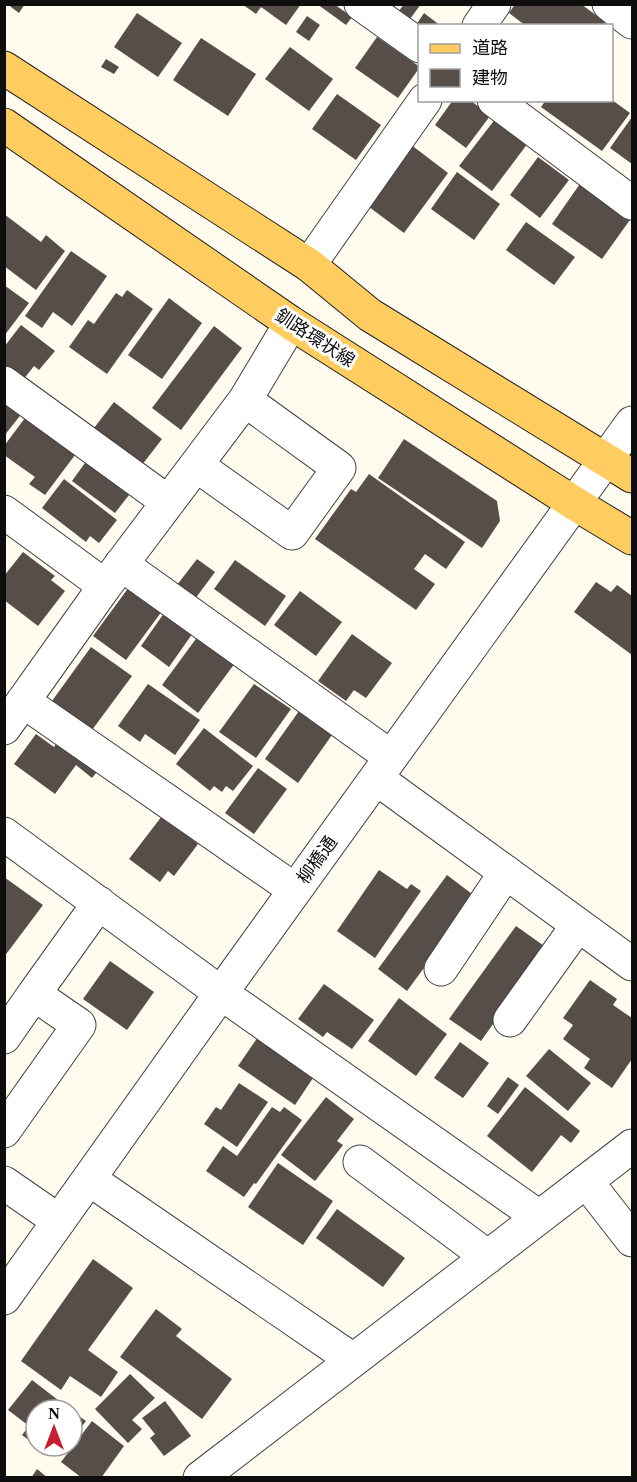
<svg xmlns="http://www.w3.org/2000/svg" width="637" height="1482" font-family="'Times New Roman','Noto Sans JP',serif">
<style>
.building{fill:#574e4a}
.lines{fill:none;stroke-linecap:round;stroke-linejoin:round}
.minor-casing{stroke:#414141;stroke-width:35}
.major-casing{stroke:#1f1f1f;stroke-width:35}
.minor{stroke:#fff;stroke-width:33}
.major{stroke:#ffcd5f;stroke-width:33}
.labels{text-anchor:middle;stroke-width:6;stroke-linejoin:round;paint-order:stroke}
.street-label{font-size:18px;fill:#0e0e0e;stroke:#fff}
</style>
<rect width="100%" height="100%" fill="#fffbef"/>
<!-- building -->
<path class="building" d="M 7,4 L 25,4 L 19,13 Z
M 242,4 L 301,4 L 286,25 L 261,7 L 256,14 Z
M 317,4 L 334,4 L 352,17 L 346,25 Z
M 404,4 L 421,4 L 410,19 L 399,11 Z
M 515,4 L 581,4 L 605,22 L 603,26 L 526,26 L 509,13 Z
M 137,13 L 182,43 L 158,77 L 114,47 Z
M 424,13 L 441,26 L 416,25 Z
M 307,16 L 320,25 L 309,41 L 296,32 Z
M 377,37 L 420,67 L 398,98 L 355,68 Z
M 201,38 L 256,74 L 228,116 L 173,80 Z
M 290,47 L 333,79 L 309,111 L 265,79 Z
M 106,59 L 119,67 L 114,74 L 101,67 Z
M 337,94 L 381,125 L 356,160 L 312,129 Z
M 453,100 L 470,100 L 490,116 L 466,148 L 435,125 Z
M 546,100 L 612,100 L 630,113 L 602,151 L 541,107 Z
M 632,117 L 632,164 L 610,148 Z
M 496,118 L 528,143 L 492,191 L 459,166 Z
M 410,144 L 448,173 L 404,233 L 365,204 Z
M 538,157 L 569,180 L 540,218 L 510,195 Z
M 457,172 L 500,204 L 474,240 L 431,209 Z
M 584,178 L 632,217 L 602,259 L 552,224 Z
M 4,214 L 41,242 L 46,235 L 65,251 L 36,290 L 4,266 Z
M 526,222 L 575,257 L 554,285 L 506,250 Z
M 71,251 L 107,276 L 72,326 L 53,312 L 42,328 L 25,316 Z
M 4,285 L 29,303 L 4,336 Z
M 127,290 L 153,309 L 107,374 L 69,347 L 88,320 L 94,324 L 116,293 L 122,297 Z
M 169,298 L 202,323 L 162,379 L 128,355 Z
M 21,325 L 55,351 L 39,370 L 34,366 L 23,380 L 4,367 L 4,347 Z
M 214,326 L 242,348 L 181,430 L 152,408 Z
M 4,398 L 23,412 L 4,436 Z
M 114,402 L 162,439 L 142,465 L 94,428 Z
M 28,414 L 78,451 L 45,495 L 29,484 L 35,477 L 4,455 L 4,446 Z
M 404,439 L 497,501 L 500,521 L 482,548 L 378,478 Z
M 90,456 L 127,483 L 122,490 L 129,495 L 115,513 L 72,481 Z
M 369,474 L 465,542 L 446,569 L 425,554 L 414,569 L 435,584 L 416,610 L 315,539 L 351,489 L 356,492 Z
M 64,479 L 117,520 L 99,543 L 90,536 L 86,542 L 42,508 Z
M 23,552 L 55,576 L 51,580 L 65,591 L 38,626 L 4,600 L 4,576 Z
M 197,559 L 215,572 L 195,599 L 177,585 Z
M 235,560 L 286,596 L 265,626 L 214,589 Z
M 596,582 L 611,592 L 617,585 L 632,596 L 632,655 L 574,612 Z
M 132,583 L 165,607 L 126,660 L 93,636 Z
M 300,591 L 342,622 L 316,656 L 274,625 Z
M 167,609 L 195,630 L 169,667 L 141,646 Z
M 201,632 L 238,659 L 198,713 L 162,685 Z
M 352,634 L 392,663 L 366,698 L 354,690 L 346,701 L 318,681 Z
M 91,647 L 132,676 L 92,730 L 52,701 Z
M 148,684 L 200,720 L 175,755 L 145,734 L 140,742 L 118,726 Z
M 254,684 L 291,709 L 256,758 L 219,732 Z
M 299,711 L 332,735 L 298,783 L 265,759 Z
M 204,728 L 253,766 L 233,791 L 226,786 L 222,792 L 214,786 L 210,791 L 176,764 Z
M 36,734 L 54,747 L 60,738 L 101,767 L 92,778 L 76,765 L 55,794 L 14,764 Z
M 258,768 L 287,789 L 254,834 L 225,813 Z
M 162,816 L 198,844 L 174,876 L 168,871 L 160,882 L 129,859 Z
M 379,870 L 407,889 L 411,884 L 421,891 L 375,958 L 337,931 Z
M 447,875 L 476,897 L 407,991 L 378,969 Z
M 4,877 L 43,905 L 4,957 Z
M 516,926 L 547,948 L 481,1041 L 449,1019 Z
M 110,961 L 154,992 L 127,1030 L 83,999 Z
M 590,980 L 617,999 L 613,1005 L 632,1018 L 632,1059 L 612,1088 L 584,1068 L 590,1059 L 563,1039 L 573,1025 L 563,1018 Z
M 324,984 L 374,1020 L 352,1049 L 327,1032 L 323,1037 L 298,1019 Z
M 399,998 L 447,1034 L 416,1076 L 368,1041 Z
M 260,1034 L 317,1072 L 295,1105 L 238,1066 Z
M 460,1042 L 489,1063 L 463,1098 L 434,1078 Z
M 549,1049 L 591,1083 L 568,1111 L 526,1076 Z
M 508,1077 L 519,1085 L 498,1114 L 487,1106 Z
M 239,1083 L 268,1102 L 237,1147 L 204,1124 L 216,1107 L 221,1110 Z
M 525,1087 L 580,1131 L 571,1143 L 561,1135 L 532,1172 L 487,1136 Z
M 326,1097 L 354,1119 L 337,1141 L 343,1145 L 315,1181 L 281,1155 Z
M 272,1107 L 280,1112 L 284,1107 L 302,1120 L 256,1184 L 254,1183 L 244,1197 L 206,1171 L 223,1146 L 237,1156 Z
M 278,1163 L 333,1201 L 303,1245 L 248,1207 Z
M 337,1209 L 405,1258 L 383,1287 L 316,1238 Z
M 93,1259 L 133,1288 L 88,1350 L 118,1372 L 101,1397 L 70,1376 L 61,1390 L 21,1361 Z
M 156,1309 L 182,1329 L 176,1336 L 232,1379 L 202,1419 L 120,1357 Z
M 130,1374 L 155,1398 L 132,1420 L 142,1429 L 128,1443 L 95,1409 Z
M 32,1380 L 71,1410 L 36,1410 L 36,1441 L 34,1444 L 22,1435 L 29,1426 L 8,1410 Z
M 165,1401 L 191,1436 L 164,1456 L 150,1438 L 155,1434 L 142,1418 Z
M 72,1411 L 86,1421 L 72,1439 Z
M 92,1421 L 124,1446 L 101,1478 L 82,1478 L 61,1462 Z
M 37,1469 L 48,1478 L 31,1478 Z"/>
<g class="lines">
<defs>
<path id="minor" d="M 361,4 L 420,46
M 609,4 L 632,22
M 479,26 L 494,4
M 494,100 L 632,203
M 309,265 L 425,100
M 4,383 L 168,502
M 196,465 L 292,533 L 339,468 L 245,400
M 4,512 L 105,586
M 121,564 L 391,757
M 23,701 L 295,890
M 4,728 L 105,586 L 245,400 L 291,323
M 376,778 L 632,964
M 4,834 L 221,993 L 539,1217
M 441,969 L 506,872
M 510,1020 L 578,925
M 4,1037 L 34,994
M 4,1131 L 79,1025 L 34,994 L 99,903
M 360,1162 L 488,1257
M 89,1179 L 353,1360
M 586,1181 L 632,1240
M 4,1183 L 59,1221
M 4,1298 L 221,993 L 632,423
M 200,1478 L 632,1146"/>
<path id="major" d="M 4,68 L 309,265 L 370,315 L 632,476
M 4,125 L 291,323 L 574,503 L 632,538"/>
</defs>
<!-- minor casing -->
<use href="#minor" class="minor-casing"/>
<!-- major casing -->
<use href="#major" class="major-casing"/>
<!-- minor -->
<use href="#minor" class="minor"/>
<!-- major -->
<use href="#major" class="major"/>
</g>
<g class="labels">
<!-- street labels -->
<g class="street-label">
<text transform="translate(315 338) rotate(33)" y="6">釧路環状線</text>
<text transform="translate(317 860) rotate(-54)" y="6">柳橋通</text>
</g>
</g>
<!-- border -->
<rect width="637" height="1482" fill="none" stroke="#0e0e0e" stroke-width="12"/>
<!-- legend -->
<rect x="418" y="24" width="195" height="78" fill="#ffffff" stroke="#9f9f9f" stroke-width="1.5"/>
<rect x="430" y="44" width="30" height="9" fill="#ffcd5f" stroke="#9f9f9f" stroke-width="1.5"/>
<text x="472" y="54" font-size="18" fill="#0e0e0e">道路</text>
<rect x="430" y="69" width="30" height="18" fill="#574e4a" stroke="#9f9f9f" stroke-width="1.5"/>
<text x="472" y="84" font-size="18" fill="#0e0e0e">建物</text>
<!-- north arrow -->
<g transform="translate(54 1428)"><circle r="28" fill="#ffffff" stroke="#9f9f9f" stroke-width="1.5"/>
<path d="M0-4.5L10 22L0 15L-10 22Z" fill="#c61e32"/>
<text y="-9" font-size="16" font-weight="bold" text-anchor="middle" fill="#0e0e0e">N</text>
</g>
</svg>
